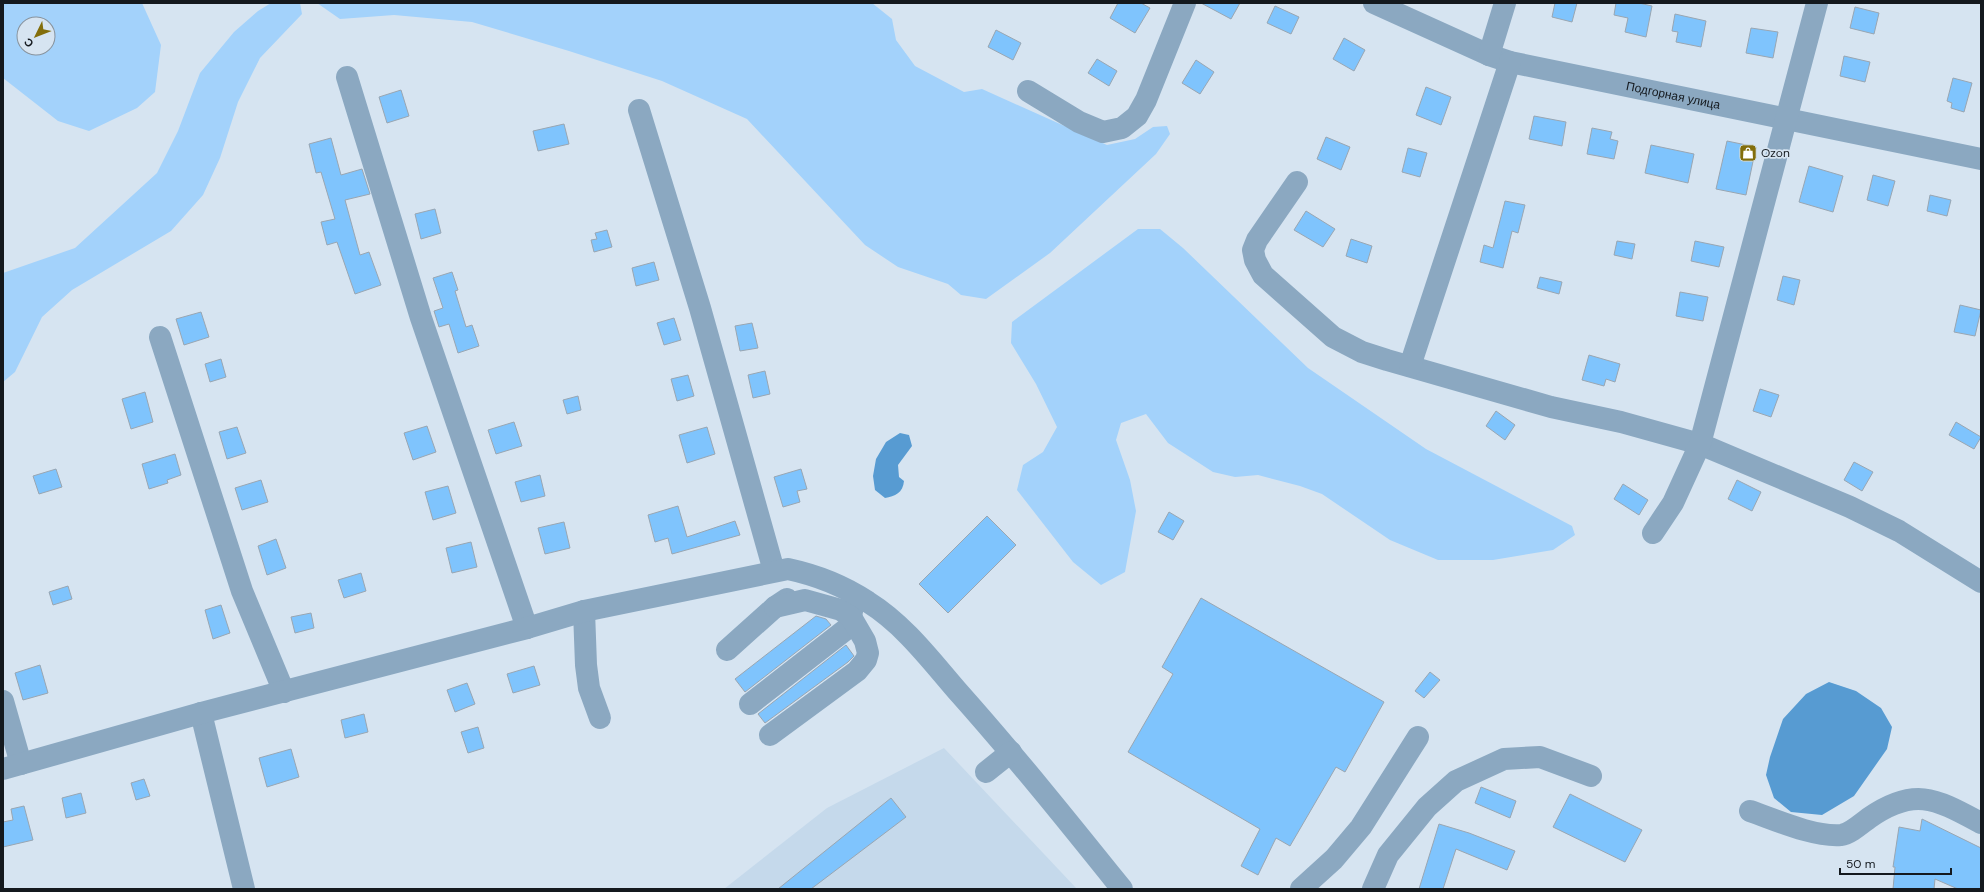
<svg xmlns="http://www.w3.org/2000/svg" width="1984" height="892" font-family="'DM Sans',sans-serif">
<style>
.built{fill:#c5d9eb}
.green{fill:#a3d2fb;fill-rule:evenodd}
.water{fill:#579bd2}
.building{fill:#7fc4fd;stroke:#99a6b2}
.lines{fill:none;stroke-linecap:round;stroke-linejoin:round}
.minor{stroke:#8ba8c1;stroke-width:22}
.labels{text-anchor:middle;stroke-width:3.5;stroke-linejoin:round;paint-order:stroke}
.street-label{font-size:12px;fill:#14191e;stroke:#d6e4f1}
.poi-label{font-size:12px;fill:#14191e;stroke:#d6e4f1;text-anchor:start}
</style>
<rect width="100%" height="100%" fill="#d6e4f1"/>
<!-- built -->
<path class="built" d="M 944,748 L 1077,889 L 724,889 L 827,808 Z"/>
<!-- green -->
<path class="green" d="M 3,3 L 142,3 L 161,45 L 155,92 L 137,108 L 89,131 L 58,121 L 3,78 ZM 24,24 L 48,24 L 48,48 L 24,48 Z
M 271,3 L 300,3 L 302,14 L 260,58 L 238,102 L 220,158 L 203,195 L 171,231 L 72,290 L 42,317 L 15,372 L 3,382 L 3,273 L 75,248 L 157,173 L 178,131 L 200,73 L 234,32 L 258,11 Z
M 317,3 L 872,3 L 892,19 L 896,40 L 915,66 L 964,92 L 982,89 L 1107,145 L 1135,139 L 1153,127 L 1167,126 L 1170,134 L 1156,154 L 1050,253 L 986,299 L 961,295 L 948,284 L 898,267 L 865,245 L 747,119 L 662,81 L 569,51 L 472,22 L 394,15 L 340,19 Z
M 1138,229 L 1160,229 L 1183,248 L 1308,368 L 1426,449 L 1572,526 L 1575,535 L 1553,550 L 1493,560 L 1438,560 L 1390,540 L 1322,494 L 1300,486 L 1258,475 L 1235,477 L 1213,472 L 1168,443 L 1146,414 L 1121,423 L 1116,440 L 1130,480 L 1136,511 L 1125,572 L 1101,585 L 1073,562 L 1017,490 L 1023,465 L 1043,452 L 1057,427 L 1036,384 L 1011,343 L 1012,322 Z"/>
<!-- water -->
<path class="water" d="M 900,433 L 909,435 L 912,446 L 898,465 L 899,477 L 904,481 C 903,493 895,496 885,498 L 875,490 L 873,476 L 876,459 L 886,442 Z
M 1829,682 L 1856,691 L 1881,708 L 1892,727 L 1887,749 L 1854,796 L 1822,815 L 1791,812 L 1774,798 L 1766,775 L 1770,757 L 1783,719 L 1806,694 Z"/>
<!-- building -->
<path class="building" d="M 1118,3 L 1141,3 L 1150,8 L 1135,33 L 1110,18 Z
M 1201,3 L 1240,3 L 1231,19 Z
M 1555,3 L 1577,3 L 1572,22 L 1552,17 Z
M 1616,3 L 1639,3 L 1652,6 L 1646,37 L 1625,32 L 1628,18 L 1614,15 Z
M 1275,6 L 1299,17 L 1291,34 L 1267,23 Z
M 1855,7 L 1879,13 L 1874,34 L 1850,28 Z
M 1675,14 L 1706,21 L 1701,47 L 1676,42 L 1678,32 L 1672,31 Z
M 1751,28 L 1778,32 L 1773,58 L 1746,53 Z
M 996,30 L 1021,43 L 1013,60 L 988,47 Z
M 1344,38 L 1365,50 L 1354,71 L 1333,59 Z
M 1844,56 L 1870,62 L 1865,82 L 1840,76 Z
M 1097,59 L 1117,71 L 1109,86 L 1088,73 Z
M 1196,60 L 1214,72 L 1200,94 L 1182,83 Z
M 1953,78 L 1972,83 L 1964,112 L 1951,108 L 1952,103 L 1947,101 Z
M 1426,87 L 1451,97 L 1441,125 L 1416,115 Z
M 401,90 L 409,116 L 387,123 L 379,97 Z
M 1534,116 L 1566,122 L 1562,146 L 1529,139 Z
M 564,124 L 569,144 L 538,151 L 533,131 Z
M 1592,128 L 1612,132 L 1610,139 L 1618,141 L 1614,159 L 1587,154 Z
M 1326,137 L 1350,147 L 1341,170 L 1317,159 Z
M 331,138 L 341,175 L 362,169 L 370,194 L 345,200 L 360,255 L 369,252 L 381,285 L 355,294 L 337,242 L 327,245 L 321,222 L 335,219 L 321,172 L 316,173 L 309,144 Z
M 1727,141 L 1756,147 L 1746,195 L 1716,189 Z
M 1651,145 L 1694,154 L 1688,183 L 1645,173 Z
M 1408,148 L 1427,153 L 1420,177 L 1402,172 Z
M 1809,166 L 1843,176 L 1833,212 L 1799,202 Z
M 1873,175 L 1895,181 L 1888,206 L 1867,200 Z
M 1930,195 L 1951,200 L 1947,216 L 1927,211 Z
M 1505,201 L 1525,205 L 1518,233 L 1512,231 L 1503,268 L 1480,262 L 1484,245 L 1493,248 Z
M 435,209 L 441,233 L 421,239 L 415,214 Z
M 1306,211 L 1335,229 L 1323,247 L 1294,230 Z
M 607,230 L 612,247 L 594,252 L 591,240 L 597,239 L 595,233 Z
M 1351,239 L 1372,246 L 1367,263 L 1346,256 Z
M 1617,241 L 1635,244 L 1632,259 L 1614,255 Z
M 1695,241 L 1724,247 L 1719,267 L 1691,261 Z
M 654,262 L 659,280 L 636,286 L 632,268 Z
M 452,272 L 458,290 L 455,291 L 466,327 L 472,325 L 479,346 L 458,353 L 449,324 L 439,327 L 434,311 L 443,308 L 433,278 Z
M 1783,276 L 1800,280 L 1794,305 L 1777,300 Z
M 1540,277 L 1562,282 L 1559,294 L 1537,288 Z
M 1680,292 L 1708,297 L 1703,321 L 1676,316 Z
M 1960,305 L 1981,310 L 1975,336 L 1954,332 Z
M 201,312 L 209,337 L 184,345 L 176,319 Z
M 674,318 L 681,340 L 664,345 L 657,323 Z
M 752,323 L 758,348 L 740,351 L 735,326 Z
M 1589,355 L 1620,364 L 1615,382 L 1606,379 L 1604,386 L 1582,380 Z
M 221,359 L 226,377 L 210,382 L 205,364 Z
M 765,371 L 770,394 L 753,398 L 748,375 Z
M 688,375 L 694,396 L 677,401 L 671,379 Z
M 1760,389 L 1779,395 L 1771,417 L 1753,411 Z
M 145,392 L 153,422 L 131,429 L 122,399 Z
M 578,396 L 581,410 L 567,414 L 563,400 Z
M 1496,411 L 1515,425 L 1505,440 L 1486,426 Z
M 514,422 L 522,446 L 496,454 L 488,430 Z
M 1956,422 L 1981,437 L 1974,449 L 1949,435 Z
M 427,426 L 436,452 L 413,460 L 404,433 Z
M 237,427 L 246,453 L 227,459 L 219,432 Z
M 707,427 L 715,454 L 687,463 L 679,435 Z
M 175,454 L 181,475 L 167,480 L 168,483 L 149,489 L 142,464 Z
M 1854,462 L 1873,472 L 1862,491 L 1844,480 Z
M 56,469 L 62,487 L 39,494 L 33,476 Z
M 801,469 L 807,489 L 797,491 L 800,502 L 783,507 L 774,477 Z
M 540,475 L 545,496 L 521,502 L 515,482 Z
M 261,480 L 268,502 L 242,510 L 235,488 Z
M 1737,480 L 1761,492 L 1752,511 L 1728,499 Z
M 1623,484 L 1648,500 L 1639,515 L 1614,499 Z
M 448,486 L 456,513 L 433,520 L 425,492 Z
M 678,506 L 687,537 L 735,521 L 740,535 L 672,554 L 668,538 L 655,542 L 648,515 Z
M 1169,512 L 1184,521 L 1173,540 L 1158,532 Z
M 987,516 L 1016,545 L 948,613 L 919,584 Z
M 564,522 L 570,548 L 545,554 L 538,528 Z
M 276,539 L 286,568 L 267,575 L 258,546 Z
M 471,542 L 477,567 L 452,573 L 446,548 Z
M 361,573 L 366,591 L 344,598 L 338,580 Z
M 68,586 L 72,599 L 53,605 L 49,592 Z
M 1201,598 L 1384,702 L 1345,772 L 1336,767 L 1290,846 L 1276,838 L 1258,875 L 1241,866 L 1260,829 L 1128,752 L 1173,674 L 1162,667 Z
M 221,605 L 230,633 L 213,639 L 205,610 Z
M 311,613 L 314,628 L 295,633 L 291,617 Z
M 816,616 L 826,619 L 831,625 L 745,692 L 735,679 Z
M 846,645 L 854,656 L 848,662 L 765,723 L 758,714 Z
M 40,665 L 48,693 L 23,700 L 15,673 Z
M 534,666 L 540,685 L 513,693 L 507,674 Z
M 1430,672 L 1440,680 L 1424,698 L 1415,691 Z
M 467,683 L 475,704 L 455,712 L 447,690 Z
M 364,714 L 368,732 L 345,738 L 341,720 Z
M 478,727 L 484,748 L 468,753 L 461,732 Z
M 291,749 L 299,777 L 267,787 L 259,758 Z
M 144,779 L 150,796 L 136,800 L 131,783 Z
M 1481,787 L 1516,801 L 1510,818 L 1475,803 Z
M 81,793 L 86,813 L 66,818 L 62,798 Z
M 1570,794 L 1642,830 L 1625,862 L 1553,827 Z
M 891,798 L 906,817 L 811,889 L 778,889 Z
M 24,806 L 33,840 L 3,847 L 3,822 L 13,820 L 11,809 Z
M 1922,819 L 1981,848 L 1981,889 L 1958,889 L 1935,879 L 1934,889 L 1893,889 L 1895,867 L 1893,867 L 1899,827 L 1920,831 Z
M 1439,824 L 1469,833 L 1515,851 L 1507,870 L 1456,849 L 1443,889 L 1419,889 Z"/>
<g class="lines">
<!-- minor -->
<g class="minor">
<path id="s1" d="M 1374,3 L 1489,55 L 1510,62 L 1981,159"/>
<path d="M 1489,55 L 1505,3"/>
<path d="M 347,77 L 421,318 L 527,628"/>
<path d="M 1028,91 L 1079,122 L 1103,132 L 1122,128 L 1137,116 L 1146,100 L 1185,3"/>
<path d="M 639,110 L 700,308 L 774,571"/>
<path d="M 1297,182 L 1257,240 L 1253,250 L 1255,260 L 1263,275 L 1333,337 L 1362,352 L 1387,360 L 1551,407 L 1621,422 L 1700,444 L 1850,507 L 1899,531 L 1981,582"/>
<path d="M 160,337 L 242,591 L 284,692"/>
<path d="M 1410,366 L 1510,62"/>
<path d="M 1653,533 L 1673,503 L 1700,444 L 1817,3"/>
<path d="M 584,611 L 586,665 L 589,688 L 600,718"/>
<path d="M 727,650 L 775,607 L 787,599"/>
<path d="M 3,701 L 21,764"/>
<path d="M 750,704 L 849,627 L 853,606"/>
<path d="M 201,713 L 244,889"/>
<path d="M 770,735 L 857,671 L 866,660 L 868,653 L 865,641 L 851,617 L 841,610 L 805,600 L 775,607"/>
<path d="M 3,769 L 201,713 L 527,628 L 584,611 L 788,569 C 816,575 844,586 868,602 C 905,625 932,662 960,694 C 1016,757 1069,823 1122,889"/>
<path d="M 986,772 L 1011,752"/>
<path d="M 1750,811 C 1776,820 1813,837 1841,835 C 1850,834 1862,823 1869,818 C 1915,786 1936,799 1981,823"/>
<path d="M 1301,889 L 1334,859 L 1361,827 L 1418,737"/>
<path d="M 1373,889 L 1388,855 L 1427,807 L 1456,781 L 1504,759 L 1540,757 L 1591,776"/>
</g>
</g>
<!-- icons -->
<defs>
<symbol id="shop-square" viewBox="-11 -11 22 22"><rect x="-9" y="-9" width="18" height="18" rx="4" fill="#836e0b" stroke="#d6e4f1"/><path d="M-5-2.5h2.3a2.7 3.5 0 0 1 5.4 0H5L5.5 6h-11ZM-1.5-2.5h3a1.5 2.3 0 0 0-3 0Z" fill="#fff"/></symbol>
</defs>
<g fill-rule="evenodd">
<use href="#shop-square" x="1738" y="143" width="20" height="20"/>
</g>
<g class="labels">
<!-- street labels -->
<g class="street-label">
<text dy="4" stroke="none"><textPath href="#s1" startOffset="315">Подгорная улица</textPath></text>
</g>
<!-- poi labels -->
<g class="poi-label">
<text x="1761" y="157">Ozon</text>
</g>
</g>
<!-- border -->
<rect width="1984" height="892" fill="none" stroke="#14191e" stroke-width="8"/>
<!-- north arrow -->
<g transform="translate(36 36) rotate(227)"><circle r="19" fill="#d6e4f1" stroke="#88939d"/>
<path d="M0-3L7 15L0 10L-7 15Z" fill="#836e0b"/>
<text y="-6" font-size="11" font-weight="bold" text-anchor="middle" fill="#14191e">С</text>
</g>
<!-- scale -->
<path d="M1840 868v6h111v-6" fill="none" stroke="#14191e" stroke-width="2"/>
<text x="1846" y="868" font-size="12" fill="#14191e" stroke="#d6e4f1" stroke-width="3" paint-order="stroke">50 m</text>
</svg>
